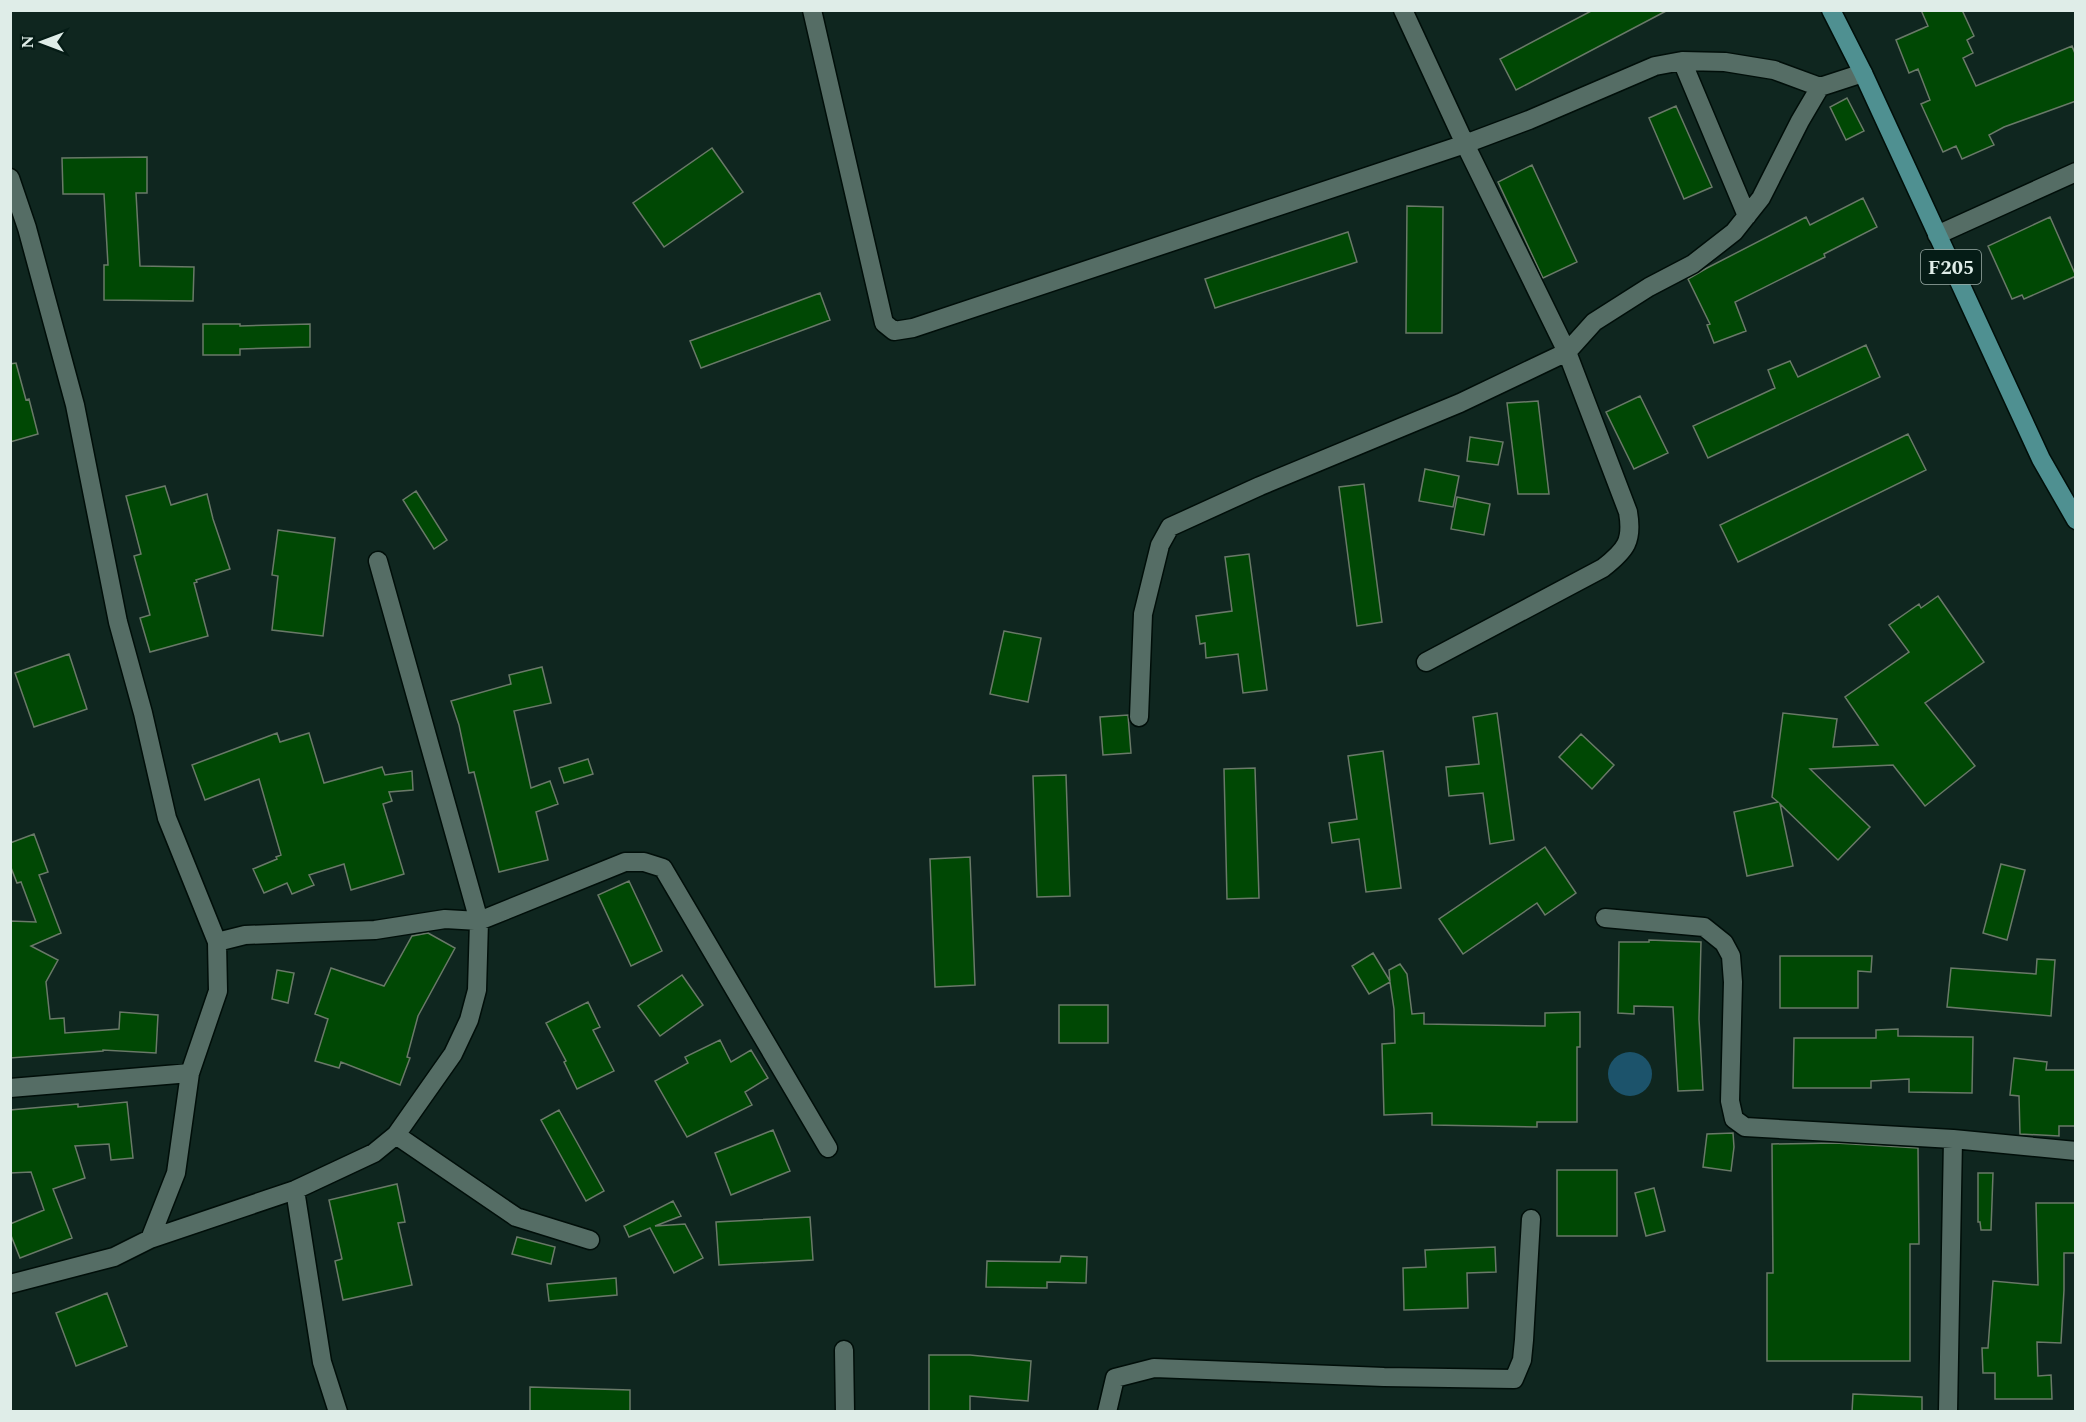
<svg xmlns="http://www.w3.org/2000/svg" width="2086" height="1422" font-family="Spectral,serif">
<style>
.water{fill:#1c536b}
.building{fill:#004804;stroke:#697968;stroke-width:1.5}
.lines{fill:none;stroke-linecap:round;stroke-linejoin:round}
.minor-casing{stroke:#000e09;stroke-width:21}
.primary-casing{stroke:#000e09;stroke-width:21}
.minor{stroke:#556d65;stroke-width:18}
.primary{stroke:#4f9091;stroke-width:18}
.labels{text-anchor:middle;stroke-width:6;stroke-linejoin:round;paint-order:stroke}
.shield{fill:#051c16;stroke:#9eaea9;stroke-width:1.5}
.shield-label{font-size:20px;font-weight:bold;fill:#dfede8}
</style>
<rect width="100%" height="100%" fill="#0f261f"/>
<!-- water -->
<path class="water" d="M1608 1074a22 22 0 1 1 44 0a22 22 0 1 1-44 0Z"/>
<!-- building -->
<path class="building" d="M 1593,10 L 1668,10 L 1516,90 L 1500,59 Z
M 1921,10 L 1962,10 L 1974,36 L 1967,40 L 1973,53 L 1963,58 L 1976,86 L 2072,46 L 2076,56 L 2076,101 L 2004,127 L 1989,135 L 1994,145 L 1962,159 L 1956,146 L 1943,152 L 1921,104 L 1930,100 L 1918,69 L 1909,73 L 1896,40 L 1928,26 Z
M 1847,98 L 1864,131 L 1846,140 L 1830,107 Z
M 1676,106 L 1712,187 L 1684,199 L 1649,118 Z
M 712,148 L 743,192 L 664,247 L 633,203 Z
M 147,157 L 147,193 L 136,193 L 140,266 L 194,267 L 193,301 L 104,300 L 104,265 L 108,265 L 104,194 L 63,194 L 62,158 Z
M 1532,165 L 1577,262 L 1543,278 L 1498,182 Z
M 1863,198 L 1877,227 L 1824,254 L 1825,257 L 1735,302 L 1746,331 L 1714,343 L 1707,325 L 1710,324 L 1688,279 L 1707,268 L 1806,217 L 1810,225 Z
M 1407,206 L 1443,207 L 1442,333 L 1406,333 Z
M 2050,217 L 2076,276 L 2024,299 L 2022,295 L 2012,299 L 1988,246 Z
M 1348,232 L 1357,262 L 1215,308 L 1205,279 Z
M 820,293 L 830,320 L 701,368 L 690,341 Z
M 203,324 L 240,324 L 240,326 L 310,324 L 310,347 L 240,349 L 240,355 L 203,355 Z
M 1866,345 L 1880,377 L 1708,458 L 1693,426 L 1775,388 L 1768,370 L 1790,361 L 1798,377 Z
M 16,363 L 26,400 L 29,399 L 38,434 L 10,442 L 10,364 Z
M 1640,396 L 1668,453 L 1634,469 L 1606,412 Z
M 1538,401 L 1549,494 L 1518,494 L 1507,403 Z
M 1908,434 L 1926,470 L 1738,562 L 1720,525 Z
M 1470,437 L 1503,442 L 1498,465 L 1467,461 Z
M 1425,469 L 1459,476 L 1453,507 L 1419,501 Z
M 1364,484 L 1382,622 L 1357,626 L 1339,487 Z
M 165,486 L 171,505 L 207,494 L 213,519 L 230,569 L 196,580 L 197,582 L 194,583 L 208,636 L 150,652 L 140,618 L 150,615 L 134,556 L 141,554 L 126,496 Z
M 416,491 L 447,540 L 434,549 L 403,500 Z
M 1457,497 L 1490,504 L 1484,535 L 1451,529 Z
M 278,530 L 335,538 L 323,636 L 272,630 L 278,576 L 272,575 Z
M 1249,554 L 1267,690 L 1243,693 L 1238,654 L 1206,658 L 1205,643 L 1200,644 L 1196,616 L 1232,611 L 1225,557 Z
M 1938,596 L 1984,662 L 1925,703 L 1975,766 L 1925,806 L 1893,765 L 1810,769 L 1870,827 L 1838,860 L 1780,804 L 1793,866 L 1747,876 L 1734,812 L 1778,802 L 1772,797 L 1783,713 L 1837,719 L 1833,747 L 1878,745 L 1845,697 L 1909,652 L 1889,625 L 1919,604 L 1921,608 Z
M 1004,631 L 1041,638 L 1028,702 L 990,694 Z
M 69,654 L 87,709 L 34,727 L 15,673 Z
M 542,667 L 551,703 L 514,711 L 531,788 L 550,781 L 558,804 L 536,812 L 548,860 L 499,872 L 474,772 L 469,773 L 459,725 L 451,701 L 511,684 L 509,675 Z
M 1497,713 L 1514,840 L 1490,844 L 1483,793 L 1449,796 L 1446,767 L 1479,764 L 1473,717 Z
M 1128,715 L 1131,753 L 1103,755 L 1100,717 Z
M 277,733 L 280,742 L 309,733 L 324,783 L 382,767 L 385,775 L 412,771 L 413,790 L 389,792 L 392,801 L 383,804 L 404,874 L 351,890 L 344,864 L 309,875 L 314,885 L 292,894 L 287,883 L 264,893 L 253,869 L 277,859 L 276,857 L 281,855 L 259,779 L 205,800 L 192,765 Z
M 1581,734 L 1614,765 L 1592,789 L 1559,757 Z
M 1383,751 L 1401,888 L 1366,892 L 1359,839 L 1332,843 L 1329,823 L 1357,819 L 1348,756 Z
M 588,759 L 593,774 L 564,783 L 559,768 Z
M 1255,768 L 1259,898 L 1227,899 L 1224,769 Z
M 1066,775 L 1070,896 L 1037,897 L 1033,776 Z
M 34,834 L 48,872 L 39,875 L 61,933 L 31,946 L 58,960 L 46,982 L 50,1019 L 64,1018 L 65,1033 L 119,1029 L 120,1012 L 158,1015 L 156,1053 L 103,1050 L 103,1051 L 10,1058 L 10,921 L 36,922 L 21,882 L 17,883 L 10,865 L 10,843 Z
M 1545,847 L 1576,893 L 1545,915 L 1537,903 L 1463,954 L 1439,919 Z
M 970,857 L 975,985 L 935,987 L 930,859 Z
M 2001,864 L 2025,870 L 2007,940 L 1983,933 Z
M 629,881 L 662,951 L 631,966 L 598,895 Z
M 428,933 L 455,948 L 418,1016 L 407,1057 L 410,1058 L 400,1085 L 341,1062 L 339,1068 L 315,1061 L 328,1019 L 315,1014 L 331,968 L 384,986 L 412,936 Z
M 1649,940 L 1701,942 L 1699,1019 L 1703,1090 L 1678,1091 L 1673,1007 L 1634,1006 L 1634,1014 L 1618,1013 L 1619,942 L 1649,942 Z
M 1373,953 L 1390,981 L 1389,970 L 1400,964 L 1407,974 L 1412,1014 L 1424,1013 L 1424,1024 L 1545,1026 L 1545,1013 L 1580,1012 L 1580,1047 L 1577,1047 L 1577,1122 L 1537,1122 L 1537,1127 L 1432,1125 L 1432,1113 L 1384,1115 L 1382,1044 L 1395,1043 L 1394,1009 L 1390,982 L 1369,994 L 1352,966 Z
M 1780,956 L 1872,956 L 1871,972 L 1858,971 L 1858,1008 L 1780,1008 Z
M 2037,959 L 2055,960 L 2051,1016 L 1947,1007 L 1951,968 L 2036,974 Z
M 277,970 L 294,973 L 288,1003 L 272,999 Z
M 682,975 L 703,1005 L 660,1036 L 638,1006 Z
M 588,1002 L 600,1027 L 593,1030 L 614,1071 L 577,1089 L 564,1062 L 566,1061 L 546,1023 Z
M 1059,1005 L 1108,1005 L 1108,1043 L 1059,1043 Z
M 1898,1029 L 1898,1036 L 1973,1037 L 1972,1093 L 1909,1092 L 1909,1079 L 1871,1081 L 1871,1088 L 1793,1088 L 1794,1038 L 1876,1038 L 1876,1030 Z
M 720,1040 L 731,1062 L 751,1050 L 768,1078 L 745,1092 L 752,1105 L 687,1137 L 655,1081 L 688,1063 L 685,1057 Z
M 2014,1058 L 2047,1062 L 2046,1070 L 2076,1070 L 2076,1126 L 2059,1126 L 2059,1136 L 2020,1134 L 2019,1096 L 2010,1095 Z
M 127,1102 L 133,1158 L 111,1160 L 109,1144 L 75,1146 L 85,1178 L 53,1189 L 72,1238 L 20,1258 L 10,1233 L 10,1224 L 44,1210 L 31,1172 L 10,1173 L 10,1110 L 78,1104 L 78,1107 Z
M 559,1110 L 604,1191 L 586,1201 L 541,1120 Z
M 773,1130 L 790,1171 L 731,1195 L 715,1153 Z
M 1733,1133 L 1734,1147 L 1731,1171 L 1703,1167 L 1707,1134 Z
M 1835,1143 L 1918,1148 L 1919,1244 L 1910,1244 L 1910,1361 L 1767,1361 L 1767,1273 L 1773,1273 L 1772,1144 Z
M 1557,1170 L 1617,1170 L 1617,1236 L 1557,1236 Z
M 1978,1173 L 1993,1173 L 1991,1230 L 1981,1230 L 1980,1222 L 1978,1222 Z
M 397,1184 L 405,1222 L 398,1223 L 412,1285 L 343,1300 L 335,1261 L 342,1259 L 329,1200 Z
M 1654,1188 L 1665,1231 L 1646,1236 L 1635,1193 Z
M 673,1201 L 681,1216 L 655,1226 L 685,1224 L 703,1258 L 674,1273 L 650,1228 L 629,1237 L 624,1226 Z
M 2036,1203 L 2076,1203 L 2076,1253 L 2064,1253 L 2064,1290 L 2061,1343 L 2037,1342 L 2038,1376 L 2051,1375 L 2052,1399 L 1995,1399 L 1995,1373 L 1983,1373 L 1982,1348 L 1988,1348 L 1993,1281 L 2038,1285 Z
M 810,1217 L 813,1260 L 719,1265 L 716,1222 Z
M 517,1237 L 555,1247 L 551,1264 L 512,1254 Z
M 1495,1247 L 1496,1272 L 1467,1273 L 1468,1308 L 1404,1310 L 1403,1268 L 1426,1267 L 1425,1250 Z
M 1061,1256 L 1087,1257 L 1086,1283 L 1047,1282 L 1047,1288 L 986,1287 L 987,1261 L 1060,1262 Z
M 616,1278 L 617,1295 L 549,1301 L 547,1284 Z
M 107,1293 L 127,1346 L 76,1366 L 56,1313 Z
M 929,1355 L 970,1355 L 1031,1361 L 1028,1401 L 970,1396 L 970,1412 L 929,1412 Z
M 530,1387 L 630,1390 L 630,1412 L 530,1412 Z
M 1853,1394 L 1922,1397 L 1922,1412 L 1852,1412 Z"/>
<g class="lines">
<defs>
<path id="minor" d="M 812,10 L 884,323 L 894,331 L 913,328 L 1465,144 L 1529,120 L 1655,66 L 1682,61 L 1725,62 L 1774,70 L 1820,87 L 1863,73
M 1403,10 L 1465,144 L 1567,352 L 1628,512 C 1633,541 1626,550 1603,568 L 1426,662
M 1682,61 L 1747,216
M 10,178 L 27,228 L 75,405 L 118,622 L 143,713 L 167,818 L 217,942 L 218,991 L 190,1073 L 176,1173 L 150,1239
M 1937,235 L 2076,172
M 1139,717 L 1143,614 L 1160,545 L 1170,527 L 1260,486 L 1460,403 L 1567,352 L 1594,322 L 1649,287 L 1693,264 L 1734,232 L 1761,198 L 1800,121 L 1820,87
M 1605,918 L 1704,927 L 1724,943 L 1731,956 L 1733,982 L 1730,1101 L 1734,1119 L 1745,1127 L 1953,1139 L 2076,1151
M 217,942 L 245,935 L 375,930 L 445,919 L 479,921 L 625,862 L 644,862 L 663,868 L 828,1148
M 10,1088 L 190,1073
M 396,1135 L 516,1217 L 590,1240
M 295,1190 L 322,1362 L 338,1412
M 10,1284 L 114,1257 L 150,1239 L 295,1190 L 374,1153 L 396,1135 L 453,1054 L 469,1020 L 477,990 L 479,921 L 378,561
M 844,1350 L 845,1412
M 1107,1412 L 1115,1378 L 1154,1368 L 1384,1377 L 1514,1379 L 1522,1360 L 1524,1340 L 1531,1219
M 1948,1412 L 1953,1139"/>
<path id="primary" d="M 1831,10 L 1863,73 L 2041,459 L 2076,520"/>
</defs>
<!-- minor casing -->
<use href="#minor" class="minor-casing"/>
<!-- primary casing -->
<use href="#primary" class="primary-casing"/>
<!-- minor -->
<use href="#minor" class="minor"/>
<!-- primary -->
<use href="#primary" class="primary"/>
</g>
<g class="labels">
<!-- shield labels -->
<rect class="shield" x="1921" y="250" width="60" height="34" rx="4.5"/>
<g class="shield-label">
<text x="1951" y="274">F205</text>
</g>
</g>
<!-- border -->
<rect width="2086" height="1422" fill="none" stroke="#dfede8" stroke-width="24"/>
<!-- north arrow -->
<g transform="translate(42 42) rotate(270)" stroke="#051c16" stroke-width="4.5" paint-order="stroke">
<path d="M0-4.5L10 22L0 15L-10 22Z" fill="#dfede8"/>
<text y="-9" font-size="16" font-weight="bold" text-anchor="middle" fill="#dfede8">N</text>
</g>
</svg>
